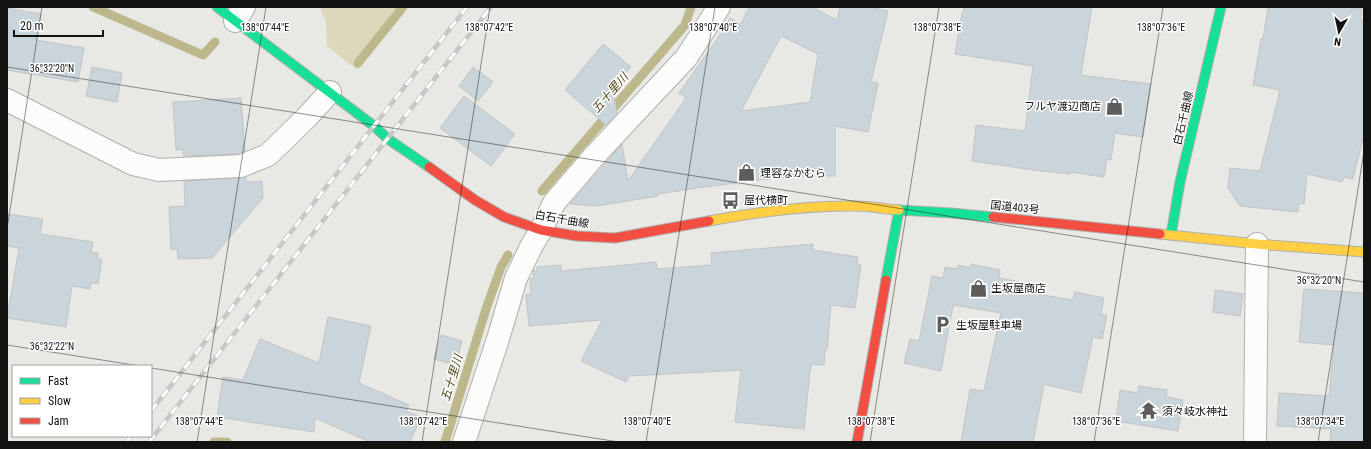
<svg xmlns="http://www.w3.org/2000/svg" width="1371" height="449" font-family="'Roboto Condensed','Noto Sans JP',sans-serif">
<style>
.green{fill:#dbd8bb}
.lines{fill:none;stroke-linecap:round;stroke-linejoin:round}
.stream{stroke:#bdb88c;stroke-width:9}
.building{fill:#cad4db;stroke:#c4c4c4;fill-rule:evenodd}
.street-casing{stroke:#afafad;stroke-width:24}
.fast-casing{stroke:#afafad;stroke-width:11}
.slow-casing{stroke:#afafad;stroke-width:11}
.jam-casing{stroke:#afafad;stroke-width:11}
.street{stroke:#fcfcfb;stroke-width:22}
.fast{stroke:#16e098;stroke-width:9}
.slow{stroke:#ffcf43;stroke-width:9}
.jam{stroke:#f24e42;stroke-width:9}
.rail-casing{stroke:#c8c8c7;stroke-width:4.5}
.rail{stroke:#fff;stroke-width:3;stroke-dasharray:9;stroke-linecap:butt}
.ticks{fill:none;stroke:#121210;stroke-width:1;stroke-opacity:0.45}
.labels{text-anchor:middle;stroke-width:3;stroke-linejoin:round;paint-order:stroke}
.poi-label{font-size:11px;fill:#121210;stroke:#fff;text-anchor:start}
.street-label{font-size:11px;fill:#121210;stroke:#fff}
.water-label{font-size:12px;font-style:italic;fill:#514b1b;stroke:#fff}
.ticks-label{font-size:10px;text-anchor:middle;fill:#121210;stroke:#fff;stroke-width:3;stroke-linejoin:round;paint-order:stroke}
</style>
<rect width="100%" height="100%" fill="#e8e8e5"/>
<!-- green -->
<path class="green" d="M 320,7 L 408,7 L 357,70 L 327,46 L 326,21 Z"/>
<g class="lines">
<!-- stream -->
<path class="stream" d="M 93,7 L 203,55 L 215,42
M 358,63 L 403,7
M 542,191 L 685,25 L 691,7
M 214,442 L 227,442
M 445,442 L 486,309 L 501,267 L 508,255"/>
</g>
<!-- building -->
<path class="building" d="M 749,7 L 812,7 L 837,20 L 840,7 L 869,7 L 888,11 L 871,82 L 878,83 L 868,132 L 835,126 L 835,176 L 791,176 L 697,188 L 658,194 L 658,196 L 597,206 L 570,204 L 622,144 L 628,181 L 686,98 L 679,93 L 722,32 L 730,18 L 741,24 ZM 781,36 L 818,54 L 810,102 L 741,111 Z
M 964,7 L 1092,7 L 1081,75 L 1151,84 L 1143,137 L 1115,133 L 1111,160 L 1107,159 L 1104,177 L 1070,172 L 1070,174 L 1033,170 L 972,161 L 976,125 L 1025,131 L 1033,66 L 955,54 L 962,13 L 963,13 Z
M 1268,7 L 1344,7 L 1362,9 L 1360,20 L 1364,20 L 1364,134 L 1353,179 L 1344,177 L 1342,182 L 1307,174 L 1304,204 L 1299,203 L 1298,212 L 1240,206 L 1228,188 L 1230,168 L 1260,171 L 1280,90 L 1253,85 L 1261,39 L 1263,39 Z
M 7,8 L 41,14 L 36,40 L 84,48 L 78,82 L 7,70 Z
M 603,44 L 631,67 L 613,88 L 617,113 L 606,125 L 565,90 Z
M 92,67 L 122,73 L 117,102 L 86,96 Z
M 473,67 L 493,82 L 478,101 L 459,86 Z
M 464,96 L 515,134 L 491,166 L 440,128 Z
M 241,98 L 245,151 L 238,154 L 183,156 L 183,149 L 176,150 L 173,102 Z
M 246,177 L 246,182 L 262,181 L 263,198 L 212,258 L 178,259 L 177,249 L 171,250 L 169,207 L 185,206 L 184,181 Z
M 7,214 L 43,219 L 40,234 L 93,242 L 91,252 L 98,253 L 97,259 L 102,259 L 98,284 L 91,283 L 90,289 L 72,286 L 66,327 L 7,318 L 19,248 L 7,246 Z
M 813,244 L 813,250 L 858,257 L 857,264 L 861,265 L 855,308 L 831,305 L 827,350 L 825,350 L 824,365 L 812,364 L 810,372 L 804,429 L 735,422 L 741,370 L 629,376 L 626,382 L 581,361 L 602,320 L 529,326 L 526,295 L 531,294 L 530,279 L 534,278 L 533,271 L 537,271 L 537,267 L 561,265 L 561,271 L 656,262 L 657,269 L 712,265 L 711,253 Z
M 971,264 L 1000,270 L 999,278 L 1026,283 L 1025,292 L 1073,300 L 1075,292 L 1104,298 L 1101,314 L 1107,315 L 1102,339 L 1093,337 L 1081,393 L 1044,384 L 1033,442 L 961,442 L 970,389 L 984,391 L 1001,313 L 953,305 L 941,371 L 904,363 L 910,339 L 919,341 L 932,276 L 943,278 L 945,267 L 957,269 L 958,265 L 970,268 Z
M 1304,289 L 1364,293 L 1364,442 L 1330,442 L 1331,429 L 1277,426 L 1279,393 L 1329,396 L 1334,345 L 1299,342 Z
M 1215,290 L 1243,294 L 1240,316 L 1213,312 Z
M 328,317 L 371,326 L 359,383 L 409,405 L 406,411 L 421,417 L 410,442 L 370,442 L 315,418 L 314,432 L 217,417 L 223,377 L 243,380 L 260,339 L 319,363 Z
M 441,335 L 462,341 L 456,365 L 434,359 Z
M 1139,386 L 1167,390 L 1166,397 L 1183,400 L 1178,431 L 1116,421 L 1120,390 L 1138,393 Z"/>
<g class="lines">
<defs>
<path id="street" d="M 235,21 L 244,7
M 7,100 L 133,164 L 159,170 L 241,166 L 268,155 L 306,118 L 330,92
M 464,442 L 498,339 L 516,278 L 532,245 L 541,230 L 554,203 L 596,154 L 686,58 L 719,7
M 1255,442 L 1257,244"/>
<path id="fast" d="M 217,7 L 374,126 L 388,139 L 429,167
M 1171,235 L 1180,182 L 1221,7
M 886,280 L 899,210 L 951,213 L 993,217"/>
<path id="slow" d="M 709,221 C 757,212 807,205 856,206 C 870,206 885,209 899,210
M 1160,234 L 1257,244 L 1364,252"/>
<path id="jam" d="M 429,167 L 475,200 L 504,217 L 541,230 L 577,236 L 615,238 L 709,221
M 993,217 L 1160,234
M 857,442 L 886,280"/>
</defs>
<!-- street casing -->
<use href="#street" class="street-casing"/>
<!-- fast casing -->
<use href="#fast" class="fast-casing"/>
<!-- slow casing -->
<use href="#slow" class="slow-casing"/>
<!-- jam casing -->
<use href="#jam" class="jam-casing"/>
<!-- street -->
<use href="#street" class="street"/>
<!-- fast -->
<use href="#fast" class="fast"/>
<!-- slow -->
<use href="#slow" class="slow"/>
<!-- jam -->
<use href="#jam" class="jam"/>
<defs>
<path id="rail" d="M 151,411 L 467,7
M 126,442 L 131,436
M 149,442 L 491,7"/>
</defs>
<!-- rail casing -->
<use href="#rail" class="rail-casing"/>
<!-- rail -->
<use href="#rail" class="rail"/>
</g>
<!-- ticks -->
<path class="ticks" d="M 7,67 L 1364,282M 7,229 L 42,7M 7,345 L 140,366M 151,368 L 619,442M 197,442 L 266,7M 422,442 L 490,7M 646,442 L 715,7M 870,442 L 939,7M 1094,442 L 1163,7M 1318,442 L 1364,151"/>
<!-- icons -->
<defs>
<symbol id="shop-bare" viewBox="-9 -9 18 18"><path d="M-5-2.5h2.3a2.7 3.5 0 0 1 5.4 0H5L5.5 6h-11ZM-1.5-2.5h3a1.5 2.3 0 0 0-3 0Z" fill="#5d5d5b" stroke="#fff" stroke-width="2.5" paint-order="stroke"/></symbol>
<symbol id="bus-bare" viewBox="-9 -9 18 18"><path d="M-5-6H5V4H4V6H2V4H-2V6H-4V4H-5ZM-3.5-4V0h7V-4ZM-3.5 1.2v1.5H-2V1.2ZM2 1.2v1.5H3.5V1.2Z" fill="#5d5d5b" stroke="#fff" stroke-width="2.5" paint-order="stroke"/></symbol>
<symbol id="parking-bare" viewBox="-9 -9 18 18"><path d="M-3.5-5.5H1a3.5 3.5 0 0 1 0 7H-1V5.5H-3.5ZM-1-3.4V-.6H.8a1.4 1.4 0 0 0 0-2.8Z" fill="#5d5d5b" stroke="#fff" stroke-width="2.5" paint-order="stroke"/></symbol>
<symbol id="temple-bare" viewBox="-9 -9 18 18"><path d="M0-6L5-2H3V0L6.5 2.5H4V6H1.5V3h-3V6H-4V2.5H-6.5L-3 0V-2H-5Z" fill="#5d5d5b" stroke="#fff" stroke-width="2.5" paint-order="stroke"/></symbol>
</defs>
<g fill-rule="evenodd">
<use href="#shop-bare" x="1102" y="94" width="25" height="25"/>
<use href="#shop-bare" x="734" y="160" width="25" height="25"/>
<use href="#bus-bare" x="718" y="188" width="25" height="25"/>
<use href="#shop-bare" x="966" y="276" width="25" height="25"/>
<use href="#parking-bare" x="930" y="312" width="25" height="25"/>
<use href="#temple-bare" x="1136" y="398" width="25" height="25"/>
</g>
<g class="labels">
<!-- poi labels -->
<g class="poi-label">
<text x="1101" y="110" text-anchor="end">フルヤ渡辺商店</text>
<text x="760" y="177">理容なかむら</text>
<text x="744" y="204">屋代横町</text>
<text x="991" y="292">生坂屋商店</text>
<text x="956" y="329">生坂屋駐車場</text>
<text x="1162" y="415">須々岐水神社</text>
</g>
<!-- street labels -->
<g class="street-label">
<text transform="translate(1183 118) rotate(-77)" y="4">白石千曲線</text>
<text transform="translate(1015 207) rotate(6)" y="4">国道403号</text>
<text transform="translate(562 219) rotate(10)" y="4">白石千曲線</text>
</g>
<!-- water labels -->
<g class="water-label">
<text transform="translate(610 93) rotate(-49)" y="4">五十里川</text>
<text transform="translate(452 378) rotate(-73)" y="4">五十里川</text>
</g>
</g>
<g class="ticks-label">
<text x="265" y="31">138°07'44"E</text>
<text x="489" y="31">138°07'42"E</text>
<text x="713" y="31">138°07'40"E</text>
<text x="937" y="31">138°07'38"E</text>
<text x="1161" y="31">138°07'36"E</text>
<text x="52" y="72">36°32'20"N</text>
<text x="1319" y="284">36°32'20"N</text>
<text x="52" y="350">36°32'22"N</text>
<text x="199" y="425">138°07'44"E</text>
<text x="423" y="425">138°07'42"E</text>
<text x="647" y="425">138°07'40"E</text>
<text x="871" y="425">138°07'38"E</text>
<text x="1096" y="425">138°07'36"E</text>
<text x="1320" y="425">138°07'34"E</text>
</g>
<!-- border -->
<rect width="1371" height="449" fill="none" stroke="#121210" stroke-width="16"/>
<!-- legend -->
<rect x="12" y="365" width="140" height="72" fill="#ffffff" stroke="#a0a09f"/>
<rect x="20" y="378" width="20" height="6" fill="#16e098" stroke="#a0a09f"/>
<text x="48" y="385" font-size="12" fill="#121210">Fast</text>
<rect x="20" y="398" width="20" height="6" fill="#ffcf43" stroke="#a0a09f"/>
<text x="48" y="405" font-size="12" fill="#121210">Slow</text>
<rect x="20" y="418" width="20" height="6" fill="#f24e42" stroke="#a0a09f"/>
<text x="48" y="425" font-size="12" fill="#121210">Jam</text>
<!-- north arrow -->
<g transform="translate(1339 32) rotate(189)" stroke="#ffffff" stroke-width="3" paint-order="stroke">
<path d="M0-3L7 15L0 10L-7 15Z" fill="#121210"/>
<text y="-6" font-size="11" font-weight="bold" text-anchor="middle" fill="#121210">N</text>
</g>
<!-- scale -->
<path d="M14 30v6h89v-6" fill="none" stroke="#121210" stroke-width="2"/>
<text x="20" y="30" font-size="12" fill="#121210" stroke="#ffffff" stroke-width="3" paint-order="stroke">20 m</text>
</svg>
